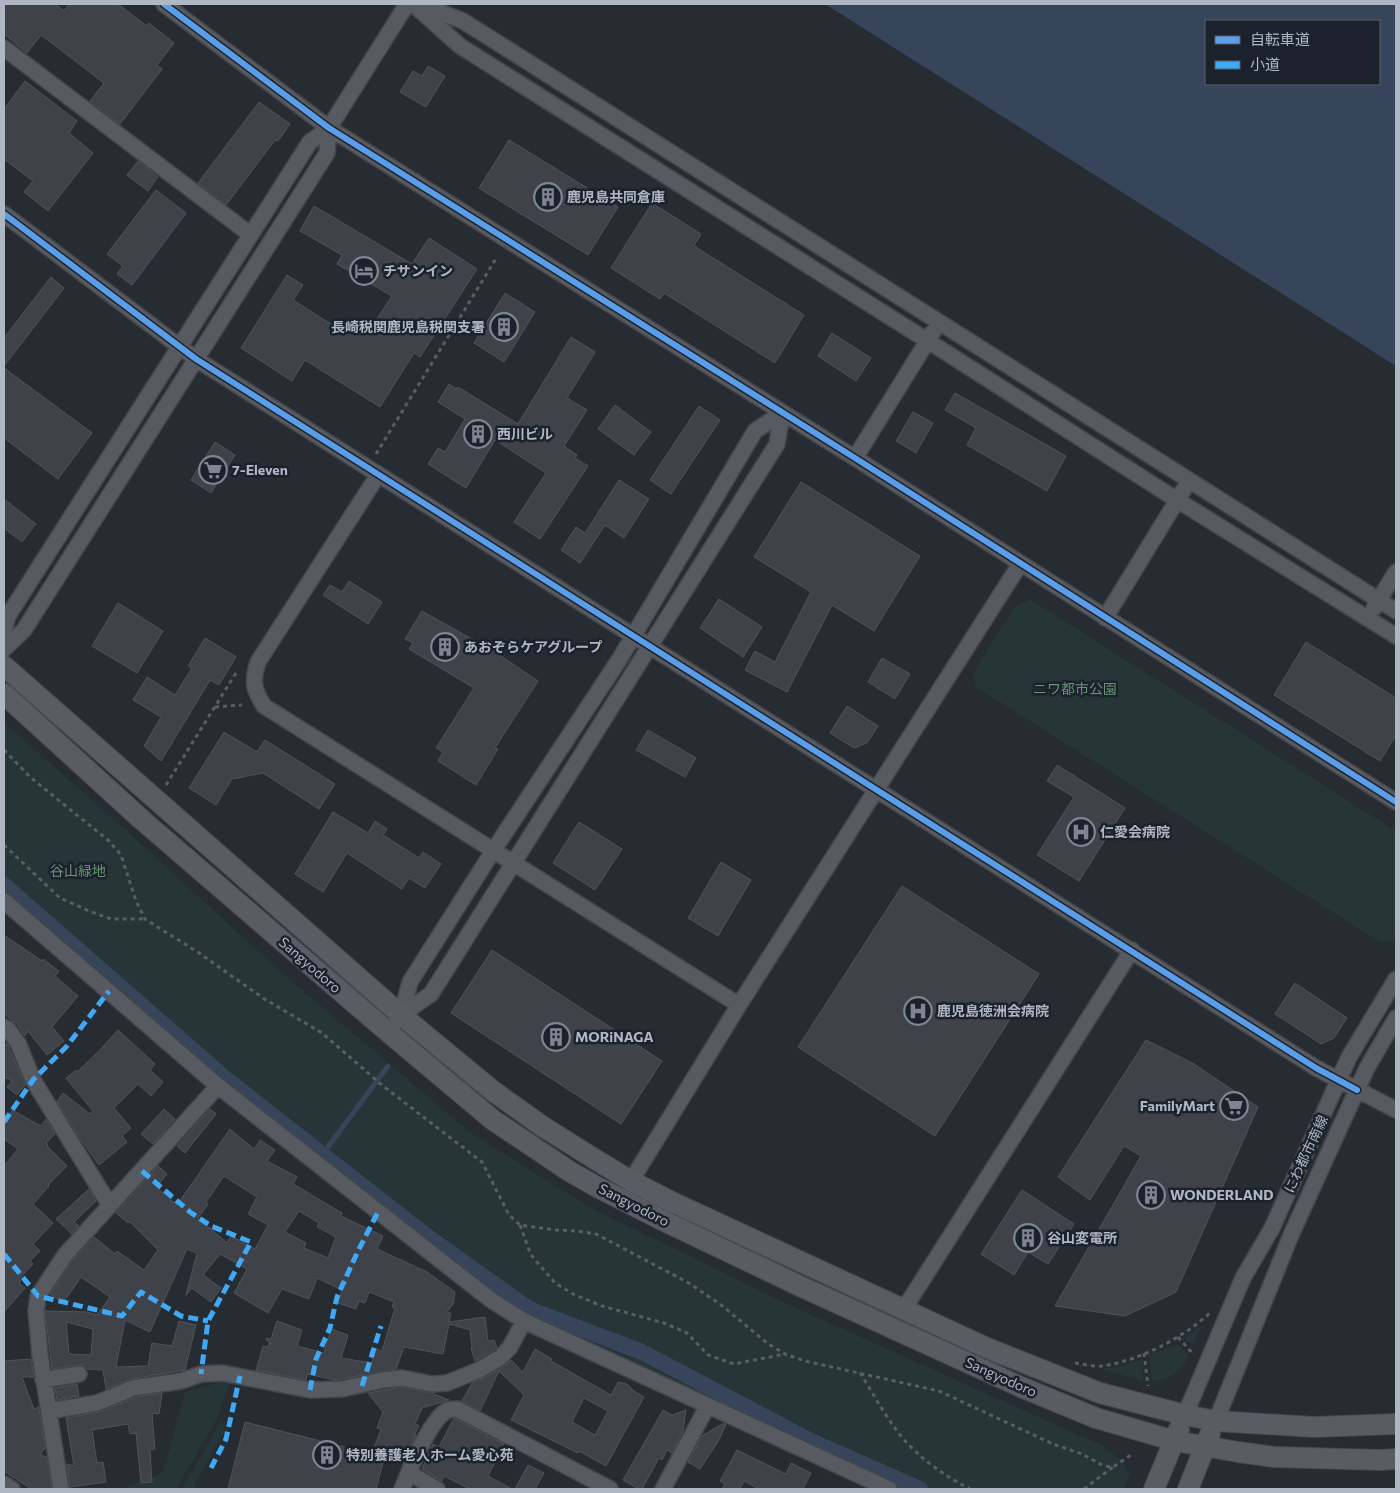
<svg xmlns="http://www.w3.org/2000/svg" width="1400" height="1493" font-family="Commissioner,'Noto Sans JP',sans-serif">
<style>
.green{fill:#253538}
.water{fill:#37455b;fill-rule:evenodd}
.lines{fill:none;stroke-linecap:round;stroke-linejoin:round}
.stream{stroke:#37455b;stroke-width:5}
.canal{stroke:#37455b;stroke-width:16}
.building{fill:#3f4349;stroke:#4f535a;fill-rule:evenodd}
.minor-casing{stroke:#43464b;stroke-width:18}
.major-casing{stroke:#44484f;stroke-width:22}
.path{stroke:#5a5e64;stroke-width:3;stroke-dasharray:4 4;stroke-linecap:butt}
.minor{stroke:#575a60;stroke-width:15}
.major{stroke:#595c62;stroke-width:20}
.quiet{stroke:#3fa9f5;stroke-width:5;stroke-dasharray:10 5;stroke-linecap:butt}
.cycleway-casing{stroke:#1b222c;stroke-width:9}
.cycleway{stroke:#5a9eea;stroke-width:6}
.labels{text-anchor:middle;stroke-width:5;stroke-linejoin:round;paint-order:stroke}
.poi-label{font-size:14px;font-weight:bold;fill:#b0b7c4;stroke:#1b222c;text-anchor:start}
.park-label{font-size:14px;fill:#6a9274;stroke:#1b222c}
.street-label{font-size:14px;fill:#b0b7c4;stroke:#1b222c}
</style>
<rect width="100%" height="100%" fill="#272b32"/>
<!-- green -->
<path class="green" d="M 1031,600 L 1396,831 L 1396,936 L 1393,941 L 1382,943 L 976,687 L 973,673 L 1015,606 Z
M 4,724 L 6,724 L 136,839 L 282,973 L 471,1133 L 586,1205 L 774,1298 L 1101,1445 L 1120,1459 L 1130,1473 L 1124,1489 L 907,1489 L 528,1312 L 422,1237 L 224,1082 L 4,888 Z
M 1202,1325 L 1192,1346 L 1184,1338 Z
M 1178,1344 L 1188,1355 C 1184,1372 1168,1380 1152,1381 L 1148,1355 Z
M 1142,1359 L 1143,1381 L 1100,1369 L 1121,1366 Z
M 231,1379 L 217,1419 L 176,1489 L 126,1489 L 127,1487 L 163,1472 L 185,1392 Z
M 222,1419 L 226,1430 L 195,1483 L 195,1489 L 182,1489 Z"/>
<!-- water -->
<path class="water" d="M 825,4 L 1396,4 L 1396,366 ZM 1206,21 L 1379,21 L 1379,84 L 1206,84 Z"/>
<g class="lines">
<!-- stream -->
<path class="stream" d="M 322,1155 L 388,1066"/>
<!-- canal -->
<path class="canal" d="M 4,885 L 226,1079 L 424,1234 L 529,1309 L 642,1352 L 811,1441 L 920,1489"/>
</g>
<!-- building -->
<path class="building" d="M 4,4 L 55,4 L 64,11 L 69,4 L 118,4 L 147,26 L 149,23 L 174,43 L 157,65 L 162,69 L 120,124 L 90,101 L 104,83 L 41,35 L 27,53 L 4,34 Z
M 428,66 L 445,76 L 426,107 L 400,92 L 413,71 L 422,76 Z
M 25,81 L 77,121 L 69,133 L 93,153 L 48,211 L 24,192 L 33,181 L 4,159 L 4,109 Z
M 259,102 L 290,124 L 278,141 L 275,140 L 226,205 L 198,183 Z
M 509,140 L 618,207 L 588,255 L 479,188 Z
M 138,161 L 158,177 L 148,191 L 127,175 Z
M 156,190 L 186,213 L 132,285 L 117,274 L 123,266 L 107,254 Z
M 652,203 L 701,234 L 694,246 L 804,315 L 775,363 L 664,293 L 660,299 L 611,268 Z
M 314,206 L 412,264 L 429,238 L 477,269 L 420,357 L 414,353 L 380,407 L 305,360 L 292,381 L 241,348 L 287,275 L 303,285 L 293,300 L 345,333 L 352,322 L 368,332 L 392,296 L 337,264 L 342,255 L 300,231 Z
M 51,277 L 64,288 L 4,366 L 4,338 Z
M 505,293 L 535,312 L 504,362 L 474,343 Z
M 832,333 L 871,358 L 856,381 L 818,356 Z
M 571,337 L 595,352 L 567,398 L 587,410 L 564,446 L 577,455 L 575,458 L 588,466 L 540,539 L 514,522 L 546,473 L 495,440 L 466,488 L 428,464 L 438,448 L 445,452 L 465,419 L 438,402 L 449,384 L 456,389 L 458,387 L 518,424 Z
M 4,368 L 92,433 L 58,479 L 4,438 Z
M 955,393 L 1066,456 L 1047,491 L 967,445 L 976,428 L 945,410 Z
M 615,405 L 651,432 L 634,455 L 598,429 Z
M 699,406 L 720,420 L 671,494 L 650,480 Z
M 913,412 L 933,423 L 916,453 L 896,441 Z
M 215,442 L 235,455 L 211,493 L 191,480 Z
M 619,480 L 649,499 L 624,538 L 605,525 L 580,563 L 561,550 L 576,527 L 585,533 Z
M 801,482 L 920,556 L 874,631 L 832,605 L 787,692 L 745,670 L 755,651 L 775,662 L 811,592 L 754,557 Z
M 4,499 L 36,524 L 22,542 L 4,528 Z
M 349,581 L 382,602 L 368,624 L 323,595 L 330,585 L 342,592 Z
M 719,599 L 762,627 L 743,657 L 700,628 Z
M 118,603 L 163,631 L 137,673 L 92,646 Z
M 422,611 L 495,652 L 538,681 L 495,748 L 498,749 L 476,785 L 438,761 L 443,752 L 436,748 L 474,688 L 409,649 L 413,643 L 405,639 Z
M 205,638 L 236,657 L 219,685 L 210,680 L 161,761 L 144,746 L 161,717 L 133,700 L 147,677 L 175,695 L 192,668 L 188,666 Z
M 1306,642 L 1396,698 L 1396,735 L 1380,761 L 1274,695 Z
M 882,658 L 910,674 L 895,699 L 868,682 Z
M 847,706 L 878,726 L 867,743 L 854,748 L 830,733 Z
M 648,730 L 696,758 L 685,777 L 636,750 Z
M 224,732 L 257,752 L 265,740 L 335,784 L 319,809 L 263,773 L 232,779 L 216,805 L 189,788 Z
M 1057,765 L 1125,808 L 1079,881 L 1037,855 L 1074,797 L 1047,781 Z
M 333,812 L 368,833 L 375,821 L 387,829 L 383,835 L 419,858 L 423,852 L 441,864 L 425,888 L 409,878 L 402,889 L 347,853 L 323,892 L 295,874 Z
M 579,822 L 622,849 L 595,890 L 553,863 Z
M 721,862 L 751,880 L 718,936 L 688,918 Z
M 902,886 L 1039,974 L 935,1136 L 798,1047 Z
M 4,935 L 42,961 L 43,959 L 59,971 L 55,976 L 78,996 L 52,1027 L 64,1041 L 47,1055 L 28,1031 L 25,1036 L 18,1025 L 4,1014 Z
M 492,950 L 662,1061 L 621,1124 L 451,1013 Z
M 1295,983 L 1347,1018 L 1334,1038 L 1321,1044 L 1275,1014 Z
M 118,1030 L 155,1064 L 150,1070 L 163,1082 L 151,1096 L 138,1084 L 114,1108 L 131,1128 L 122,1136 L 127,1142 L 99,1165 L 81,1140 L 57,1102 L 63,1093 L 90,1114 L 93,1111 L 66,1078 L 76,1070 L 77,1072 L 99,1051 Z
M 1146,1040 L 1194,1064 L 1258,1107 L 1176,1292 L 1125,1316 L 1055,1306 L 1141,1156 L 1124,1146 L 1090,1200 L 1058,1177 Z
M 7,1043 L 25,1085 L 17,1095 L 7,1087 L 12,1081 L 4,1077 L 4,1048 Z
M 164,1109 L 175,1119 L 153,1144 L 141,1134 Z
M 210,1109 L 216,1114 L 185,1153 L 177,1146 Z
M 12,1110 L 41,1126 L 46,1119 L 55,1134 L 46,1143 L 48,1145 L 47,1146 L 67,1166 L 48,1185 L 49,1186 L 33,1204 L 53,1223 L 33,1244 L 40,1251 L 30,1261 L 33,1264 L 19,1279 L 21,1281 L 19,1283 L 25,1288 L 4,1312 L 4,1166 L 18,1149 L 4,1139 L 4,1125 Z
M 230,1129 L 254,1149 L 260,1140 L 275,1150 L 267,1161 L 297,1177 L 293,1184 L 342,1213 L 341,1216 L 383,1236 L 377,1249 L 427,1272 L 455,1292 L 453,1304 L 447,1312 L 451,1313 L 449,1322 L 485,1317 L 488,1341 L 494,1340 L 497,1348 L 475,1361 L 471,1348 L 472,1347 L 470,1330 L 449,1324 L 443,1354 L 404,1347 L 396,1369 L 336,1380 L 307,1374 L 306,1380 L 256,1370 L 263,1346 L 268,1347 L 269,1343 L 272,1344 L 266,1340 L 267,1338 L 271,1339 L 277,1321 L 302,1330 L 297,1346 L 324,1353 L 331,1329 L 348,1335 L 341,1358 L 372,1363 L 376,1349 L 382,1351 L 395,1308 L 392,1307 L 394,1302 L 369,1292 L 365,1303 L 359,1301 L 356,1309 L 338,1303 L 342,1290 L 317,1278 L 309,1299 L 282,1289 L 268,1313 L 234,1293 L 247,1269 L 220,1254 L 203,1275 L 221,1288 L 211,1302 L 192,1288 L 186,1295 L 197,1253 L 187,1249 L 150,1332 L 125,1320 L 116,1367 L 148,1366 L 152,1343 L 172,1346 L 179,1321 L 196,1325 L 185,1370 L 131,1379 L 106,1389 L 103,1370 L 87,1369 L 83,1365 L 78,1365 L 52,1369 L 45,1311 L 87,1312 L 97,1315 L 110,1297 L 81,1277 L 63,1303 L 50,1294 L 72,1261 L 94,1237 L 115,1254 L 117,1251 L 144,1270 L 158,1250 L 129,1221 L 128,1223 L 116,1213 L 158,1166 L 167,1174 L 156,1187 L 177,1205 ZM 224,1176 L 257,1197 L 248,1214 L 268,1225 L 255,1249 L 231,1236 L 227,1243 L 198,1218 L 208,1204 L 206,1202 ZM 299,1211 L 319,1223 L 317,1227 L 336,1237 L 328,1258 L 304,1248 L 306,1243 L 285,1232 ZM 66,1322 L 93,1329 L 91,1355 L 69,1354 Z
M 89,1189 L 96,1201 L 74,1222 L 79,1226 L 72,1234 L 56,1219 Z
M 1022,1190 L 1074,1224 L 1048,1264 L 1028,1252 L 1014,1275 L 981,1254 Z
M 535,1349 L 552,1359 L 551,1361 L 611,1395 L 618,1382 L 627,1384 L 635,1392 L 644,1397 L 606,1466 L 579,1451 L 578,1453 L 511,1420 L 524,1395 L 499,1371 L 480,1411 L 462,1401 L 472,1383 L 484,1378 L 506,1365 L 511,1360 L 523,1372 ZM 584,1398 L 608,1411 L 595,1435 L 572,1422 Z
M 31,1359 L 34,1377 L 22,1377 L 34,1409 L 39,1407 L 45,1448 L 40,1455 L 47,1457 L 52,1489 L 31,1489 L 4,1471 L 4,1361 Z
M 77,1384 L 79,1396 L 57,1400 L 55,1388 Z
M 402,1387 L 431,1393 L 449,1400 L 422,1408 L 415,1424 L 419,1426 L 414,1435 L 416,1435 L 407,1454 L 388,1444 L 376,1489 L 228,1489 L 245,1422 L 372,1454 L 381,1429 L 377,1428 L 383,1412 L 368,1393 Z
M 162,1393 L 159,1414 L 152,1413 L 155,1449 L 150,1450 L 152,1482 L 141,1483 L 136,1433 L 130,1434 L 128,1424 L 92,1430 L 97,1463 L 103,1462 L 106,1482 L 70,1487 L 67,1464 L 74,1466 L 66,1418 L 100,1412 L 136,1397 Z
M 663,1410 L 672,1415 L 686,1410 L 683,1431 L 672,1453 L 667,1450 L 662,1460 L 659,1458 L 642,1489 L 639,1489 L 623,1480 Z
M 454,1418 L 504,1444 L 488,1476 L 512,1489 L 470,1489 L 444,1476 L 442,1481 L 422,1469 L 433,1444 L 439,1447 Z
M 724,1423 L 726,1424 L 719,1440 L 700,1469 L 688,1462 L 702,1436 Z
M 737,1450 L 786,1474 L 791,1463 L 811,1473 L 803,1489 L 759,1489 L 744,1481 L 740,1489 L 722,1489 L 725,1484 L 720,1481 Z
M 528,1465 L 544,1473 L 535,1489 L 515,1489 Z"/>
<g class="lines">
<defs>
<path id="minor" d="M 164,4 L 329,128 L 855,458 L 1396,802
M 413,4 L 460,46 L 928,341 L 1177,500 L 1396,636
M 419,4 L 463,21 L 1396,611
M 4,48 L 251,235
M 4,214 L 196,359 L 1316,1068 L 1396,1110
M 855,458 L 933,332
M 378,475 L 258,662 C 252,681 253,689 264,706 L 739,1005
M 1374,608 L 1396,572
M 1105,618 L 1189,481
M 4,630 L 8,616 L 306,148 L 310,142 L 329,128 L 407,4
M 4,649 L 24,630 L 327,153 L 329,128
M 4,901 L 218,1086 L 491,1300 L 524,1321 L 889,1489
M 401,1015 L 410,982 L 493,851 L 619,660 L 755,431 L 782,413
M 395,1023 L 401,1015 L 431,994 L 777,444 L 782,413
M 4,1027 L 8,1029 L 18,1043 L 33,1080 L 109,1204
M 631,1181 L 739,1005 L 1020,564
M 904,1309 L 1132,950
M 43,1380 L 79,1374
M 49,1411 L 97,1403 L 133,1388 L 181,1381 L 201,1374 L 222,1373 L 310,1390 L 342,1389 L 383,1380 L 402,1378 L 432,1384 L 447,1383 L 479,1370 L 501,1357 L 510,1347 L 524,1321
M 1185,1415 L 1243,1278 L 1272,1228 L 1349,1057 L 1396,979
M 1216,1421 L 1291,1235 L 1367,1068 L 1396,1018
M 409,1473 L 437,1489
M 4,1484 L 12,1489
M 61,1489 L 40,1355 L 36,1311 L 38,1296 L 65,1255 L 218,1086
M 402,1489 C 409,1470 430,1421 446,1411 C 450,1409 453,1409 457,1409 L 610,1489
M 663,1489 L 707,1407"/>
<path id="major" d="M 4,666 L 401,1015 L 493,1091 L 542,1126 L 593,1158 L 631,1181 L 672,1202 L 987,1348 L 1100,1393 L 1185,1415 L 1216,1421 L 1314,1427 L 1396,1424
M 4,694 L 141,819 L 388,1032 L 493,1120 L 569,1171 L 597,1187 L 660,1219 L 800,1286 L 1021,1387 L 1096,1418 L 1175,1441 L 1238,1452 L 1274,1457 L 1380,1460 L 1396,1459
M 1154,1489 L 1179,1429
M 1188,1489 L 1210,1434"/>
</defs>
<!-- minor casing -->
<use href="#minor" class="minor-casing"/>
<!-- major casing -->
<use href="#major" class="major-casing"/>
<!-- path -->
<path class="path" d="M 376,454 L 497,257
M 215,707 L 242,705
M 4,750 L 30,777 L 109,841 L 121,855 L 136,901 L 145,919 L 199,953 L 263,998 L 322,1033 L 383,1086 L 482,1162 L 509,1215 L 520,1225 L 555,1230 L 577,1231 L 596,1234 L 687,1282 L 720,1304 L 767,1343 L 785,1354 L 805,1361 L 939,1391 L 1053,1444 L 1082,1454 L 1104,1466 L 1113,1467 L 1131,1455
M 166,785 L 236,673
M 4,845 L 60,898 L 89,911 L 111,919 L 145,919
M 520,1225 L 531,1255 L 555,1283 L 575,1295 L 602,1306 L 664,1323 L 687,1333 L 708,1355 L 734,1364 L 785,1354
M 1178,1337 L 1194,1355
M 1144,1353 L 1148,1386
M 1075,1363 C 1084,1364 1094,1367 1102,1366 C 1139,1361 1185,1337 1212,1311
M 860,1373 C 875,1396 889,1424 908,1444 C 926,1463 947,1477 970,1489
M 1084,1489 L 1113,1467"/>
<!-- minor -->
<use href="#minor" class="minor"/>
<!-- major -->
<use href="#major" class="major"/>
<!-- quiet -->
<path class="quiet" d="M 4,1122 L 33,1080 L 67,1046 L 109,991
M 142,1171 L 190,1212 L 211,1226 L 251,1242 L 208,1321 L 201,1374
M 4,1254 L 38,1296 L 122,1316 L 141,1292 L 181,1316 L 208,1321
M 362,1386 L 381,1326
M 310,1390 L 316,1359 L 330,1328 L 337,1297 L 358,1251 L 378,1212
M 211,1468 L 226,1439 L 240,1376"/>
<defs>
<path id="cycleway" d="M 164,4 L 329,128 L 855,458 L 1396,802
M 4,214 L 196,359 L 1316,1068 L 1357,1090"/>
</defs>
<!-- cycleway casing -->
<use href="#cycleway" class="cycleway-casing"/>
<!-- cycleway -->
<use href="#cycleway" class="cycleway"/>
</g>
<!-- icons -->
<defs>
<symbol id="building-ring" viewBox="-11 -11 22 22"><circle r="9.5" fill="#1b222c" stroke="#808691" stroke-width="1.5"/><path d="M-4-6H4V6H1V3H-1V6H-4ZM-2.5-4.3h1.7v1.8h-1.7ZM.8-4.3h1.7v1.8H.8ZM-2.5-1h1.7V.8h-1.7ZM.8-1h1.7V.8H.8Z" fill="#808691"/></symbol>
<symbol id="hotel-ring" viewBox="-11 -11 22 22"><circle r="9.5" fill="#1b222c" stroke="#808691" stroke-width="1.5"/><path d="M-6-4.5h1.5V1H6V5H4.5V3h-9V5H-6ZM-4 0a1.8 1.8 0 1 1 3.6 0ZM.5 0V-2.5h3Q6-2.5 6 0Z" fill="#808691"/></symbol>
<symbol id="supermarket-ring" viewBox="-11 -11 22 22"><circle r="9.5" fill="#1b222c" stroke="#808691" stroke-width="1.5"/><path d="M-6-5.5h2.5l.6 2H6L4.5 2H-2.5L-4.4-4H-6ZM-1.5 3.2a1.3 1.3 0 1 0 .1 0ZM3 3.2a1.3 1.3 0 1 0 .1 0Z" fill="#808691"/></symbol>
<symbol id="hospital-ring" viewBox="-11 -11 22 22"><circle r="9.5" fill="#1b222c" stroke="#808691" stroke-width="1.5"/><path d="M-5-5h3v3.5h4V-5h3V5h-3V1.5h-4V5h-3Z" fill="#808691"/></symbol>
</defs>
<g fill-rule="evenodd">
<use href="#building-ring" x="532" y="181" width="32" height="32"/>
<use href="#hotel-ring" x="348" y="255" width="32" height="32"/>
<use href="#building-ring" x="488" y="311" width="32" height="32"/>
<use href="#building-ring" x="462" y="418" width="32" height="32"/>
<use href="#supermarket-ring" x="197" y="454" width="32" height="32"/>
<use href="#building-ring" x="429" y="631" width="32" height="32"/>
<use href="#hospital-ring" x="1065" y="816" width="32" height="32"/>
<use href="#hospital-ring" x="902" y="995" width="32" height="32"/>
<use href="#building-ring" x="540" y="1021" width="32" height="32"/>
<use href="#supermarket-ring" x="1218" y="1090" width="32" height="32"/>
<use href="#building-ring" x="1135" y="1179" width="32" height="32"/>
<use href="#building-ring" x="1012" y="1222" width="32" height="32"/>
<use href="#building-ring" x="311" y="1439" width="32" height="32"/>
</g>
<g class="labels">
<!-- poi labels -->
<g class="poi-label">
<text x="567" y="202">鹿児島共同倉庫</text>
<text x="383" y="276">チサンイン</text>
<text x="485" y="332" text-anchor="end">長崎税関鹿児島税関支署</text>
<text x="497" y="439">西川ビル</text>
<text x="232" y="475">7-Eleven</text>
<text x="464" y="652">あおぞらケアグループ</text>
<text x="1100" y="837">仁愛会病院</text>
<text x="937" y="1016">鹿児島徳洲会病院</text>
<text x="575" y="1042">MORiNAGA</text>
<text x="1215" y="1111" text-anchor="end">FamilyMart</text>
<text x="1170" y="1200">WONDERLAND</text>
<text x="1047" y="1243">谷山変電所</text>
<text x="346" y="1460">特別養護老人ホーム愛心苑</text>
</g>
<!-- park labels -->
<g class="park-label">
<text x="1075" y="694">ニワ都市公園</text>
<text x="78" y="876">谷山緑地</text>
</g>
<!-- street labels -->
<g class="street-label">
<text transform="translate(310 965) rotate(41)" y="5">Sangyodoro</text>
<text transform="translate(1306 1154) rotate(-65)" y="5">にわ都市南線</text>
<text transform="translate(634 1205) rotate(27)" y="5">Sangyodoro</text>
<text transform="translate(1001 1377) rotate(24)" y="5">Sangyodoro</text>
</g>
</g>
<!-- border -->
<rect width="1400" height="1493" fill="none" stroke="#b0b7c4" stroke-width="10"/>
<!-- legend -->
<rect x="1205" y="20" width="175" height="65" fill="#1b222c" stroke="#575e69"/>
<rect x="1215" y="36" width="25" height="8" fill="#5a9eea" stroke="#575e69"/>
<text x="1250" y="45" font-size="15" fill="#b0b7c4">自転車道</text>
<rect x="1215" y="61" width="25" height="8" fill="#3fa9f5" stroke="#575e69"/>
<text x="1250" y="70" font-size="15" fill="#b0b7c4">小道</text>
</svg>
